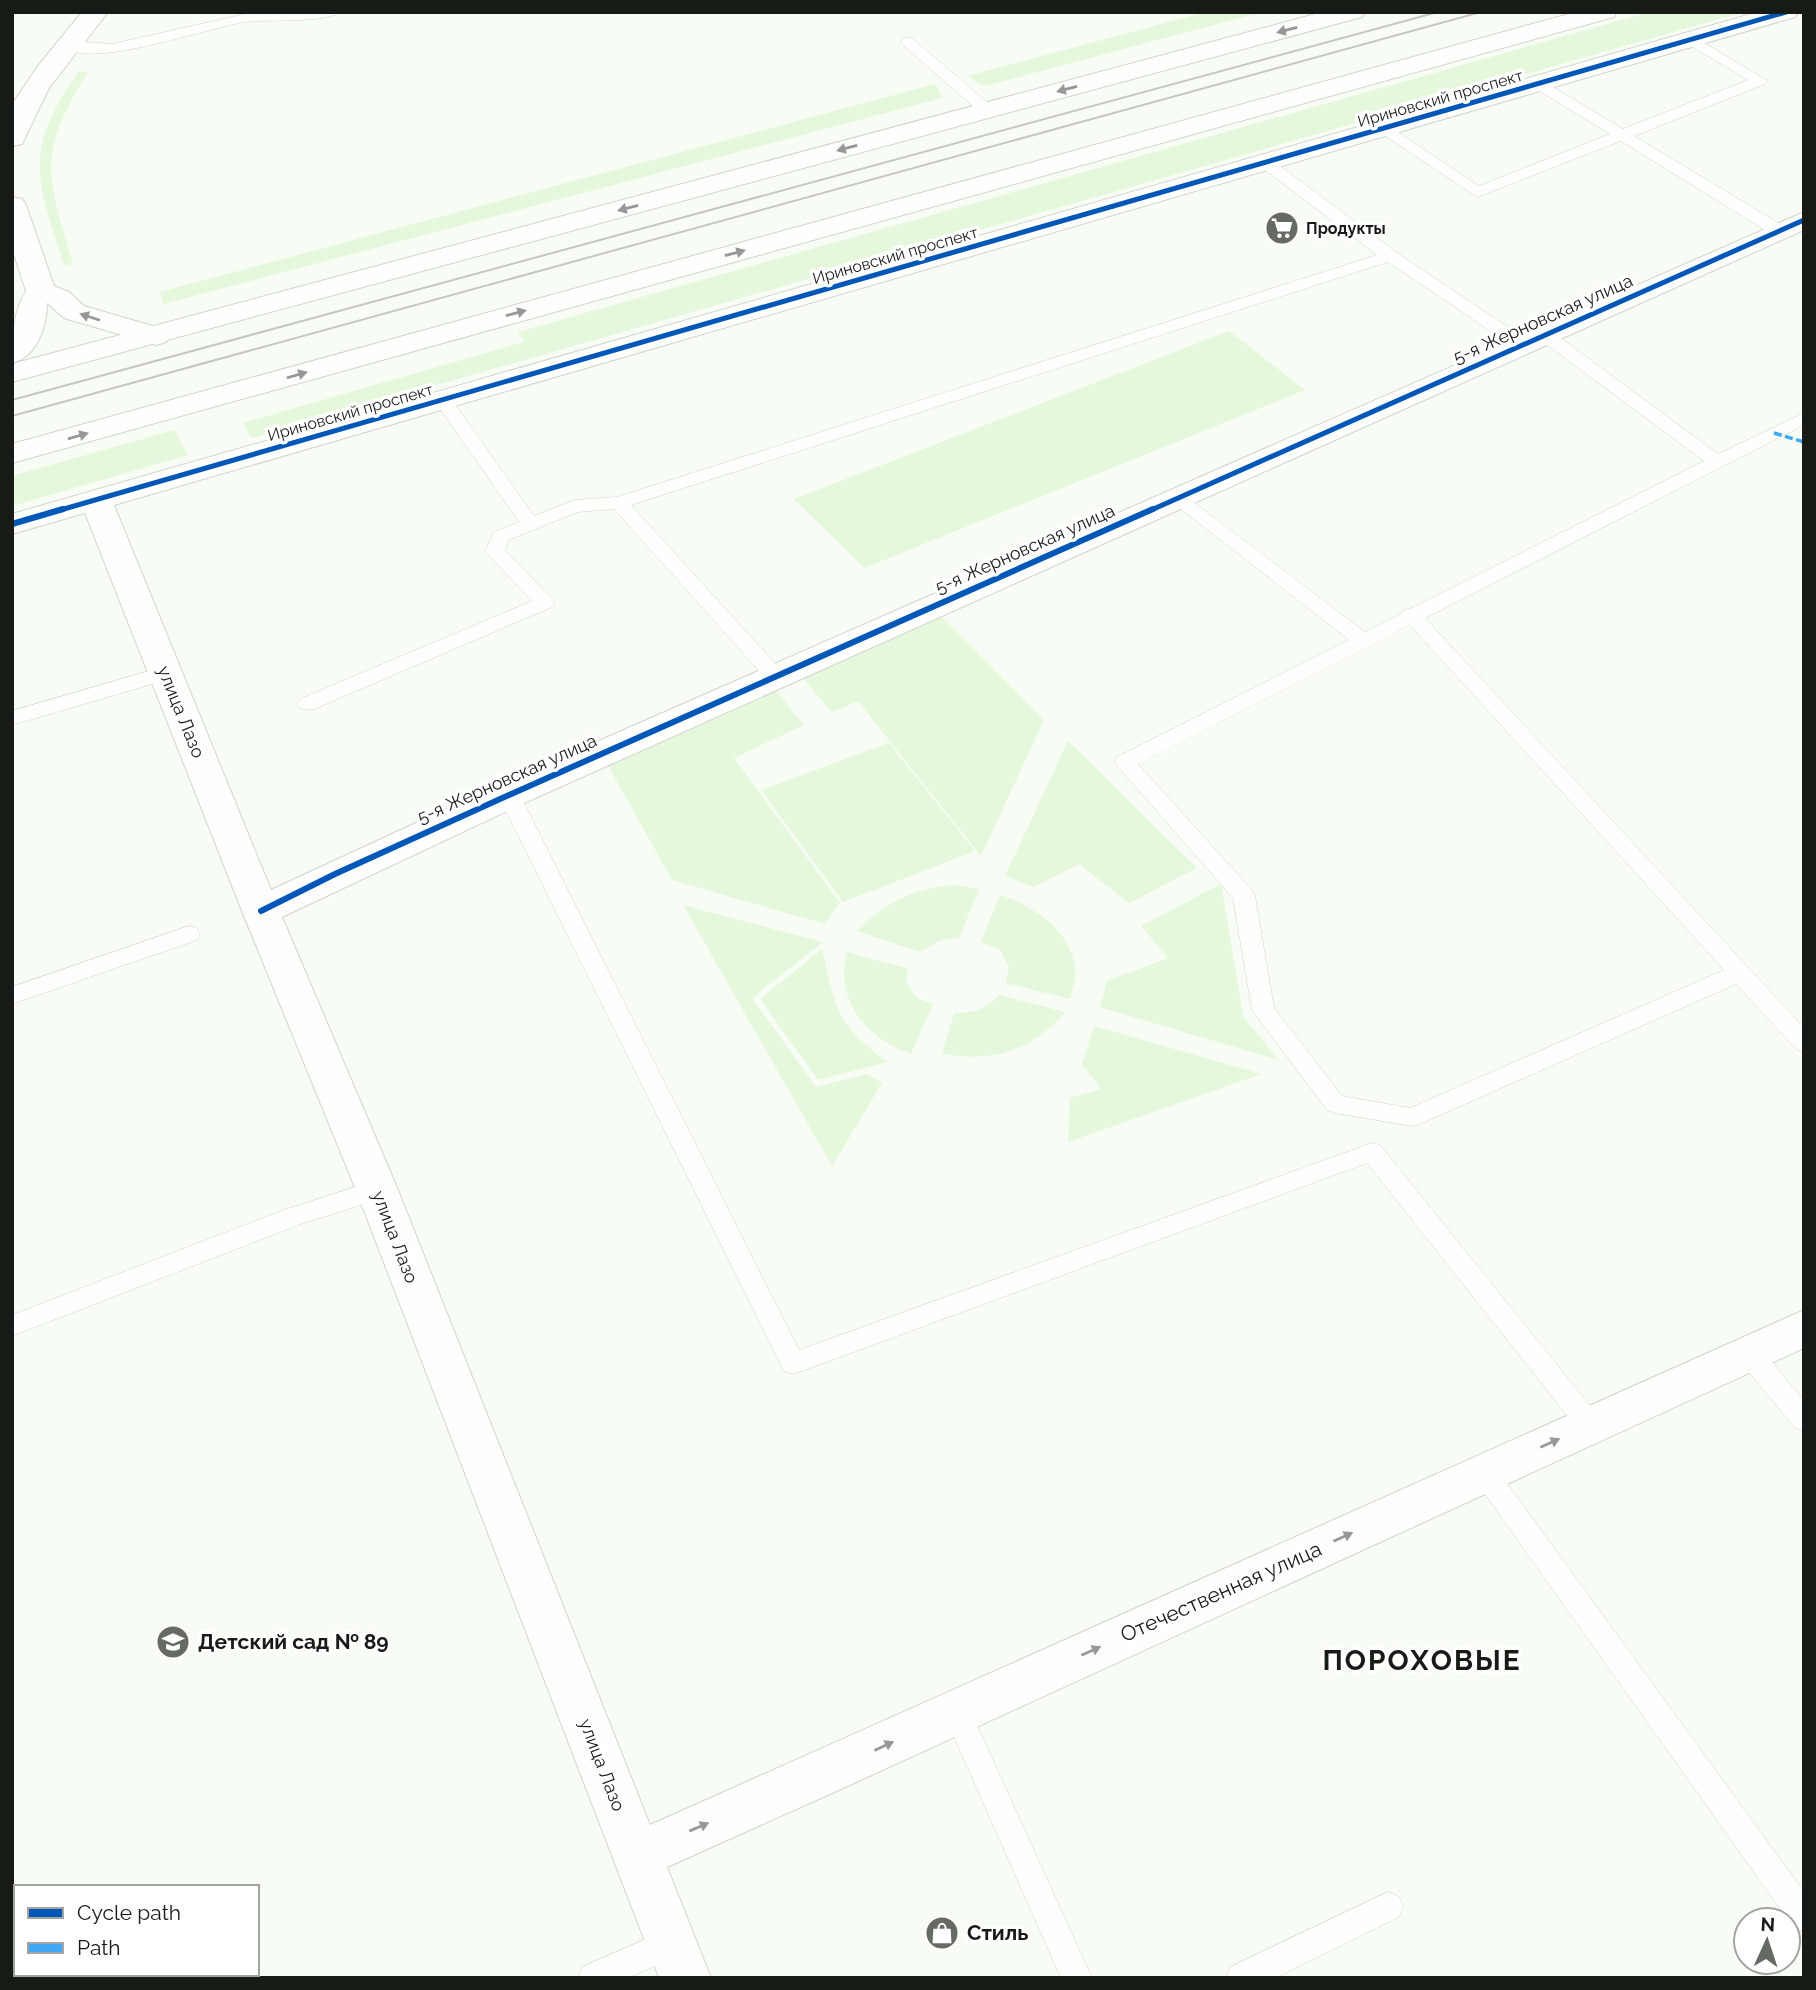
<svg xmlns="http://www.w3.org/2000/svg" width="1816" height="1990" font-family="Raleway,sans-serif">
<style>
.green{fill:#e6f8db}
.lines{fill:none;stroke-linecap:round;stroke-linejoin:round}
.service-casing{stroke:#d0d5ce;stroke-width:1}
.minor-casing{stroke:#d0d5ce;stroke-width:2}
.secondary-casing{stroke:#d0d5ce;stroke-width:2}
.service{fill:#fefffd;fill-rule:evenodd}
.minor{fill:#fefffd;fill-rule:evenodd}
.secondary{fill:#fefffd;fill-rule:evenodd}
.tram{stroke:#c6c7c4;stroke-width:2}
.quiet{stroke:#3fa9f5;stroke-width:3.5;stroke-dasharray:8 3.5;stroke-linecap:butt}
.cycleway-far1-casing{stroke:#fff;stroke-width:9}
.cycleway-casing{stroke:#fff;stroke-width:10}
.cycleway-far1{stroke:#0057b8;stroke-width:5}
.cycleway{stroke:#0057b8;stroke-width:6}
.oneway{fill:#969895}
.labels{text-anchor:middle;stroke-width:7;stroke-linejoin:round;paint-order:stroke}
.far-street-label{font-size:16px;fill:#171b15;stroke:#fff}
.far-poi-label{font-size:16px;font-weight:bold;fill:#171b15;stroke:#fff;text-anchor:start}
.street-label{font-size:18px;fill:#171b15;stroke:#fff}
.near-street-label{font-size:21px;fill:#171b15;stroke:#fff}
.near-poi-label{font-size:21px;font-weight:bold;fill:#171b15;stroke:#fff;text-anchor:start}
.near-district-label{font-size:28px;font-weight:bold;letter-spacing:2px;fill:#171b15;stroke:#fff}
</style>
<rect width="100%" height="100%" fill="#f7fcf4"/>
<!-- green -->
<path class="green" d="M 1206,12 L 1262,12 L 985,86 L 967,76 Z
M 1650,12 L 1744,12 L 251,438 L 243,423 L 524,342 L 518,332 Z
M 78,72 L 88,72 C 36,156 47,174 73,264 L 64,265 C 36,178 23,152 78,72 Z
M 935,84 L 942,98 L 163,304 L 160,292 Z
M 1229,331 L 1305,390 L 864,568 L 794,499 Z
M 174,430 L 188,455 L 12,506 L 12,476 Z
M 940,615 L 1044,720 L 981,856 L 858,701 L 832,712 L 802,677 Z
M 774,688 L 804,725 L 734,758 L 840,903 L 825,924 L 672,880 L 607,764 Z
M 1068,741 L 1197,868 L 1129,903 L 1079,864 L 1033,887 L 1005,876 Z
M 889,743 L 975,851 L 843,902 L 761,790 Z
M 1221,884 L 1243,1016 L 1278,1060 L 1100,1007 L 1107,981 L 1168,958 L 1141,926 Z
M 953,885 L 979,889 L 959,938 L 941,940 L 920,952 L 857,931 C 885,902 914,889 953,885 Z
M 1000,895 C 1034,905 1078,936 1075,976 C 1075,984 1072,991 1070,999 L 1006,983 L 1009,967 L 1000,950 L 981,942 Z
M 683,905 L 823,942 L 752,998 L 816,1087 L 867,1074 L 882,1083 L 832,1166 Z
M 822,949 C 835,1007 836,1026 888,1062 L 818,1080 L 760,999 Z
M 847,952 L 908,969 L 906,982 L 917,998 L 933,1004 L 911,1054 C 867,1038 834,1001 847,952 Z
M 999,995 L 1065,1012 C 1030,1052 994,1062 942,1054 L 954,1013 C 974,1013 986,1010 999,995 Z
M 1094,1026 L 1261,1074 L 1068,1142 L 1070,1098 L 1101,1089 L 1082,1064 Z"/>
<g class="lines">
<defs>
<path id="service" d="M 338,12 L 336,15 C 306,23 276,19 245,22 C 210,27 88,71 62,46 L 70,41 L 112,44 L 245,14 Z
M 1691,35 L 1768,81 L 1765,84 L 1634,136 L 1785,227 L 1787,231 L 1785,235 L 1773,235 L 1621,141 L 1477,197 L 1375,129 L 1377,126 L 1389,126 L 1479,186 L 1610,134 L 1533,87 L 1530,84 L 1533,81 L 1543,81 L 1623,129 L 1748,80 L 1686,43 L 1683,40 Z
M 908,37 L 913,39 L 994,108 L 996,111 L 994,114 L 982,114 L 903,45 L 900,42 L 903,39 Z
M 1266,158 L 1272,160 L 1396,252 L 1529,341 L 1532,345 L 1529,349 L 1517,349 L 1388,262 L 631,505 L 783,672 L 786,677 L 783,682 L 769,682 L 614,509 L 577,512 L 509,540 L 505,550 L 552,599 L 555,603 L 552,607 L 314,709 L 300,709 L 297,704 L 300,699 L 532,601 L 485,551 L 494,532 L 519,522 L 434,400 L 437,396 L 449,396 L 534,516 L 574,500 L 617,497 L 1377,255 L 1260,166 L 1258,163 Z
M 1545,330 L 1551,331 L 1718,454 L 1804,413 L 1804,425 L 1425,618 L 1804,1028 L 1804,1052 L 1796,1049 L 1736,984 L 1420,1124 L 1412,1126 L 1335,1113 L 1327,1110 L 1252,1010 L 1233,898 L 1114,762 L 1117,757 L 1349,640 L 1168,499 L 1177,493 L 1184,495 L 1365,632 L 1401,614 L 1404,610 L 1412,608 L 1704,461 L 1539,339 L 1536,335 L 1539,331 ZM 1410,625 L 1724,970 L 1410,1108 L 1342,1096 L 1274,1008 L 1255,896 L 1252,890 L 1138,764 Z
M 166,666 L 173,668 L 176,673 L 173,678 L 12,725 L 12,711 Z
M 509,788 L 516,790 L 520,795 L 799,1350 L 1372,1143 L 1380,1145 L 1599,1417 L 1603,1425 L 1599,1433 L 1590,1436 L 1581,1433 L 1367,1163 L 802,1371 L 793,1374 L 784,1371 L 498,795 L 502,790 Z
M 189,926 L 197,928 L 200,934 L 197,940 L 12,1004 L 12,987 Z
M 377,1180 L 386,1183 L 389,1190 L 386,1197 L 301,1224 L 12,1336 L 12,1315 L 284,1210 Z
M 1749,1342 L 1758,1345 L 1804,1401 L 1804,1431 L 1795,1428 L 1740,1361 L 1736,1353 L 1740,1345 Z
M 1484,1460 L 1493,1464 L 1804,1892 L 1804,1932 L 1793,1927 L 1475,1480 L 1471,1472 L 1475,1464 Z
M 957,1699 L 967,1703 L 1092,1978 L 1061,1978 L 943,1712 L 947,1703 Z
M 1388,1892 L 1399,1897 L 1403,1907 L 1399,1917 L 1275,1978 L 1226,1978 L 1230,1967 Z
M 671,1928 L 682,1932 L 686,1943 L 682,1954 L 628,1978 L 578,1978 L 582,1967 Z"/>
<path id="minor" d="M 82,12 L 108,12 L 49,88 L 22,144 L 12,146 L 13,103 L 38,66 Z
M 1758,12 L 1798,12 L 1795,17 L 114,505 L 271,890 L 496,786 L 1804,212 L 1804,230 L 522,804 L 282,917 L 398,1190 L 650,1825 L 1804,1310 L 1804,1348 L 839,1790 L 667,1867 L 711,1978 L 659,1978 L 356,1190 L 242,911 L 85,513 L 12,534 L 12,514 Z
M 12,197 L 22,199 L 26,205 L 54,286 L 69,292 L 84,306 L 166,330 L 171,336 L 166,342 L 156,345 L 64,318 L 47,303 C 47,327 37,357 12,363 C 12,339 13,311 26,291 L 12,248 Z"/>
<path id="secondary" d="M 1323,12 L 1365,12 L 1362,17 L 12,382 L 12,364 Z
M 1576,12 L 1617,12 L 1614,17 L 12,463 L 12,444 Z"/>
</defs>
<!-- service casing -->
<use href="#service" class="service-casing"/>
<!-- minor casing -->
<use href="#minor" class="minor-casing"/>
<!-- secondary casing -->
<use href="#secondary" class="secondary-casing"/>
<!-- service -->
<use href="#service" class="service"/>
<!-- minor -->
<use href="#minor" class="minor"/>
<!-- secondary -->
<use href="#secondary" class="secondary"/>
<!-- tram -->
<path class="tram" d="M 12,400 L 1438,12
M 12,416 L 1481,12"/>
<!-- quiet -->
<path class="quiet" d="M 1774,433 L 1804,442"/>
<defs>
<path id="cycleway-far1" d="M 57,511 L 1786,12
M 1149,511 L 1804,220"/>
<path id="cycleway" d="M 12,524 L 63,509
M 261,911 L 335,874 L 509,795 L 1153,509"/>
</defs>
<!-- cycleway-far1 casing -->
<use href="#cycleway-far1" class="cycleway-far1-casing"/>
<!-- cycleway casing -->
<use href="#cycleway" class="cycleway-casing"/>
<!-- cycleway-far1 -->
<use href="#cycleway-far1" class="cycleway-far1"/>
<!-- cycleway -->
<use href="#cycleway" class="cycleway"/>
</g>
<!-- one-way arrows -->
<defs><path id="oneway-solid" d="M-6-.8H1V-3.2L6.5 0L1 3.2V.8H-6Z" transform="scale(1.75)"/></defs>
<g class="oneway">
<use href="#oneway-solid" transform="translate(1287 30) rotate(165)"/>
<use href="#oneway-solid" transform="translate(1067 89) rotate(165)"/>
<use href="#oneway-solid" transform="translate(847 148) rotate(165)"/>
<use href="#oneway-solid" transform="translate(628 208) rotate(165)"/>
<use href="#oneway-solid" transform="translate(735 253) rotate(-15)"/>
<use href="#oneway-solid" transform="translate(516 313) rotate(-15)"/>
<use href="#oneway-solid" transform="translate(90 317) rotate(-162)"/>
<use href="#oneway-solid" transform="translate(297 375) rotate(-16)"/>
<use href="#oneway-solid" transform="translate(78 436) rotate(-16)"/>
<use href="#oneway-solid" transform="translate(1550 1443) rotate(-24)"/>
<use href="#oneway-solid" transform="translate(1343 1537) rotate(-24)"/>
<use href="#oneway-solid" transform="translate(1091 1651) rotate(-24)"/>
<use href="#oneway-solid" transform="translate(884 1746) rotate(-25)"/>
<use href="#oneway-solid" transform="translate(699 1827) rotate(-23)"/>
</g>
<!-- icons -->
<defs>
<symbol id="supermarket-disc" viewBox="-11 -11 22 22"><circle r="9.5" fill="#656a63" stroke="#fff"/><path d="M-6-5.5h2.5l.6 2H6L4.5 2H-2.5L-4.4-4H-6ZM-1.5 3.2a1.3 1.3 0 1 0 .1 0ZM3 3.2a1.3 1.3 0 1 0 .1 0Z" fill="#fff"/></symbol>
<symbol id="school-disc" viewBox="-11 -11 22 22"><circle r="9.5" fill="#656a63" stroke="#fff"/><path d="M0-5L7-2L0 1L-7-2ZM-4 1L0 2.5L4 1V4Q0 6-4 4Z" fill="#fff"/></symbol>
<symbol id="shop-disc" viewBox="-11 -11 22 22"><circle r="9.5" fill="#656a63" stroke="#fff"/><path d="M-5-2.5h2.3a2.7 3.5 0 0 1 5.4 0H5L5.5 6h-11ZM-1.5-2.5h3a1.5 2.3 0 0 0-3 0Z" fill="#fff"/></symbol>
</defs>
<g fill-rule="evenodd">
<use href="#supermarket-disc" x="1263" y="209" width="38" height="38"/>
<use href="#school-disc" x="154" y="1623" width="38" height="38"/>
<use href="#shop-disc" x="923" y="1914" width="38" height="38"/>
</g>
<g class="labels">
<!-- far-street labels -->
<g class="far-street-label">
<text transform="translate(1440 98) rotate(-16)" y="6">Ириновский проспект</text>
<text transform="translate(895 255) rotate(-16)" y="6">Ириновский проспект</text>
<text transform="translate(350 412) rotate(-16)" y="6">Ириновский проспект</text>
</g>
<!-- far-poi labels -->
<g class="far-poi-label">
<text x="1306" y="234">Продукты</text>
</g>
<!-- street labels -->
<g class="street-label">
<text transform="translate(1543 319) rotate(-24)" y="6">5-я Жерновская улица</text>
<text transform="translate(1025 549) rotate(-24)" y="6">5-я Жерновская улица</text>
<text transform="translate(181 712) rotate(68)" y="6">улица Лазо</text>
<text transform="translate(507 779) rotate(-24)" y="6">5-я Жерновская улица</text>
<text transform="translate(395 1237) rotate(69)" y="6">улица Лазо</text>
<text transform="translate(602 1765) rotate(69)" y="6">улица Лазо</text>
</g>
<!-- near-street labels -->
<g class="near-street-label">
<text transform="translate(1221 1592) rotate(-24)" y="7">Отечественная улица</text>
</g>
<!-- near-poi labels -->
<g class="near-poi-label">
<text x="198" y="1649">Детский сад № 89</text>
<text x="967" y="1940">Стиль</text>
</g>
<!-- near-district labels -->
<g class="near-district-label">
<text x="1422" y="1670">ПОРОХОВЫЕ</text>
</g>
</g>
<!-- border -->
<rect width="1816" height="1990" fill="none" stroke="#171b15" stroke-width="28"/>
<!-- legend -->
<rect x="14" y="1885" width="245" height="91" fill="#ffffff" stroke="#a2a4a1" stroke-width="2"/>
<rect x="28" y="1908" width="35" height="10" fill="#0057b8" stroke="#a2a4a1" stroke-width="2"/>
<text x="77" y="1920" font-size="21" fill="#171b15">Cycle path</text>
<rect x="28" y="1943" width="35" height="10" fill="#3fa9f5" stroke="#a2a4a1" stroke-width="2"/>
<text x="77" y="1955" font-size="21" fill="#171b15">Path</text>
<!-- north arrow -->
<g transform="translate(1767 1941) rotate(3)"><circle r="33" fill="#ffffff" stroke="#a2a4a1" stroke-width="2"/>
<path d="M0-5L12 26L0 18L-12 26Z" fill="#656a63"/>
<text y="-10" font-size="19" font-weight="bold" text-anchor="middle" fill="#171b15">N</text>
</g>
</svg>
